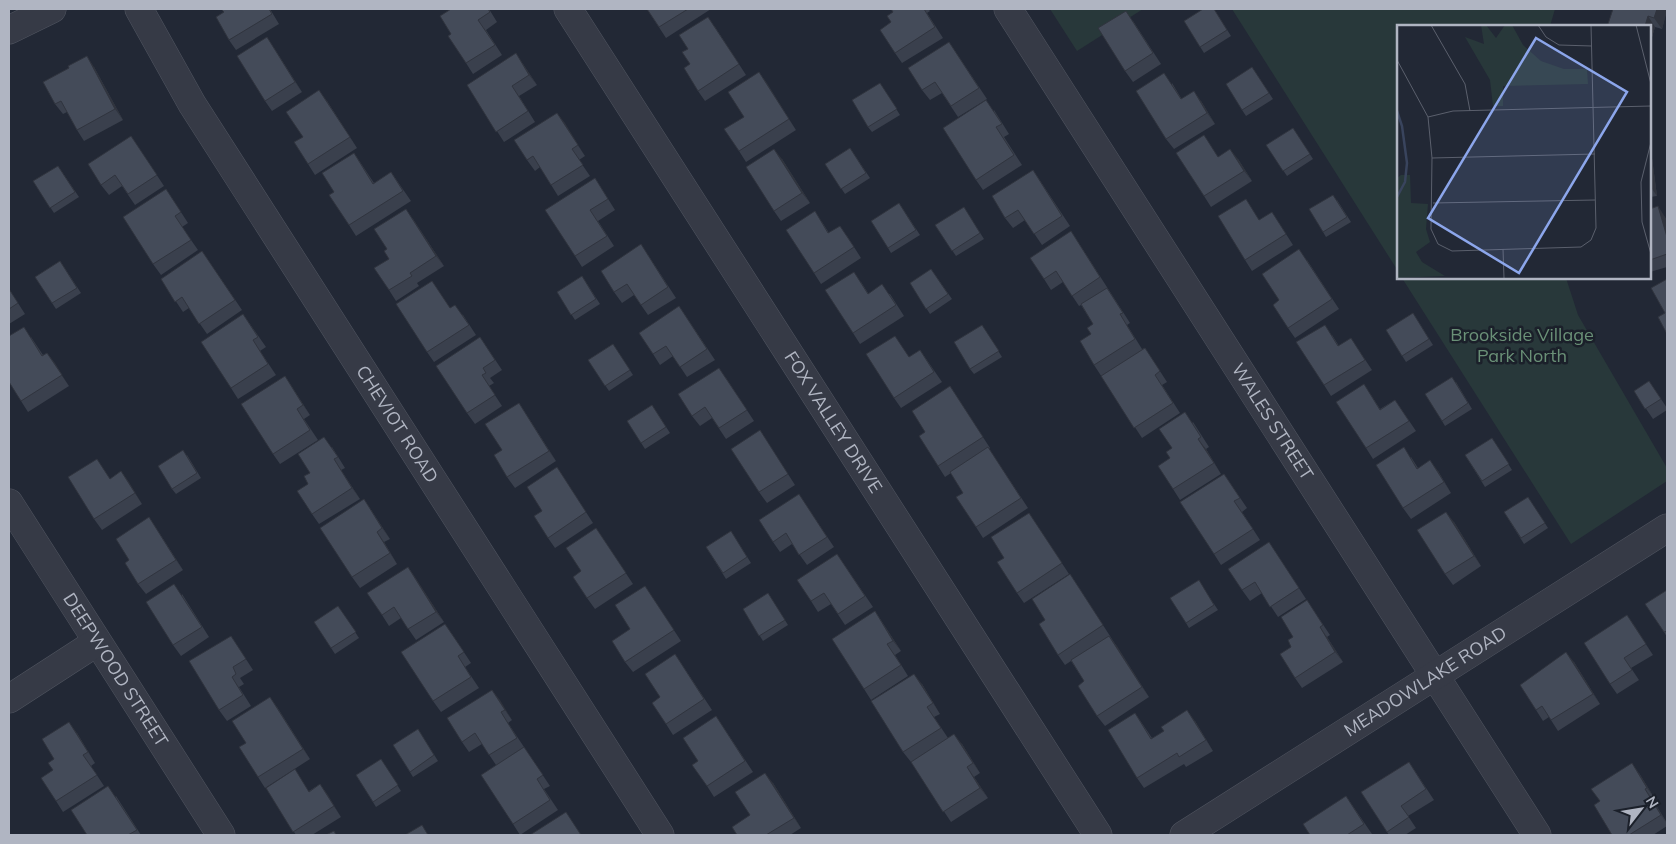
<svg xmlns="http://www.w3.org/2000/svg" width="1676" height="844" font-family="Mulish,sans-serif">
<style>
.green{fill:#28383a}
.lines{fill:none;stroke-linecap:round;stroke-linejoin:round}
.minor-casing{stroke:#505560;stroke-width:29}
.minor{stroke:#363a46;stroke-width:28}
.wall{fill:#3a404d}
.shaded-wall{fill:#30343e}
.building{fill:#444b59;stroke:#30343e}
.labels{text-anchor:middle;stroke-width:5;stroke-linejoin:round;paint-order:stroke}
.park-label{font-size:18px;fill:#6a9077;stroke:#1b202a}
.street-label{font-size:18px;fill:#b0b5c2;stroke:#1b202a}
.inset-river{fill:none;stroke:#39445d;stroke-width:2.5}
.inset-road{fill:none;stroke:#5b606d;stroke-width:1}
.view{fill:#8ca6eb;fill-opacity:0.15;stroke:#8ca6eb;stroke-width:2.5}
.inset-edge{fill:none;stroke:#b0b5c2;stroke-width:2.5}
</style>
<rect width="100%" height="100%" fill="#222835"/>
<!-- green -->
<path class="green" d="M 1050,9 L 1143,9 L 1077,51 Z
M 1232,9 L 1555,9 L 1550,26 L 1398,26 L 1398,271 Z
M 1402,278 L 1566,278 L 1578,315 L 1667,468 L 1667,481 L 1571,544 Z"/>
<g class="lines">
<defs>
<g id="minor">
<path id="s1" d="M 139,9 L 192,104 L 660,835"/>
<path id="s2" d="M 568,9 L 1098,835"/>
<path id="s3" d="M 1008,9 L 1537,835"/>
<path d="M 9,30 L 52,9"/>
<path id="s4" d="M 9,503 L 221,835"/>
<path d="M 9,699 L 97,642"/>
<path id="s5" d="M 1184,835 L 1667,528"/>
</g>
</defs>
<!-- minor casing -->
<use href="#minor" class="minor-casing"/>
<!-- minor -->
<use href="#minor" class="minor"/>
</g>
<!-- wall -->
<path class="wall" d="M 270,9 L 279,24 L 236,50 L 229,40 Z
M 451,9 L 489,9 L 497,22 L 486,30 L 502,55 L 473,74 L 466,63 L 451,34 Z
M 647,9 L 711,9 L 666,38 Z
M 891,9 L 928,9 L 930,11 L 927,13 L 943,38 L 902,63 L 895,53 L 891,22 L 893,12 Z
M 1214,9 L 1231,36 L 1204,53 L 1184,21 Z
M 1667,9 L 1662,29 L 1655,27 L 1650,44 L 1650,26 L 1610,26 L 1608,24 Z
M 1133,21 L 1161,64 L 1133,82 L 1125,71 Z
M 715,27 L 746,75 L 705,101 L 698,91 L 690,64 Z
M 949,42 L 987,99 L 958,117 L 942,93 L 930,100 L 922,90 Z
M 274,48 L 302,92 L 272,111 L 265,101 Z
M 523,64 L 537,85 L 519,96 L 535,122 L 504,142 L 467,85 Z
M 94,67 L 123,120 L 84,141 L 77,130 L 67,112 L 63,114 L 55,104 Z
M 1252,67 L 1273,99 L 1246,116 L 1242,110 Z
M 759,72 L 796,130 L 746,162 L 739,151 L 744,117 Z
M 880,83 L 900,115 L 872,132 L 868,127 Z
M 1172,83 L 1181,98 L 1201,101 L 1215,124 L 1174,149 L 1166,139 Z
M 327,101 L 357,148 L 315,175 L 308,164 L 303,137 Z
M 994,110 L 1009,134 L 1004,137 L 1022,165 L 983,190 L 976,180 Z
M 557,113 L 585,156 L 579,160 L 590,176 L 558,196 L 540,167 L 535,171 L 527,160 Z
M 1293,128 L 1313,159 L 1287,176 L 1266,145 Z
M 131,136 L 164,186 L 135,205 L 122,186 L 109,195 L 101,185 Z
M 1650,143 L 1657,196 L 1650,197 Z
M 850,148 L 870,178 L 845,194 L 825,164 Z
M 354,153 L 374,183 L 391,172 L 411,201 L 356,236 L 349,225 L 334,192 Z
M 782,159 L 810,203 L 781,221 L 774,211 Z
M 1238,159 L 1252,181 L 1211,207 L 1204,196 Z
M 58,166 L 79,197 L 54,213 L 33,181 Z
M 1033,170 L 1070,226 L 1042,245 L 1025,220 L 1013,228 L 1005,218 Z
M 595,178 L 615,210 L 598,221 L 614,246 L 582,267 L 575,256 Z
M 166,189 L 188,223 L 182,227 L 198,250 L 161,275 L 153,264 Z
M 1337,200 L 1351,222 L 1326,237 L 1323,232 Z
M 899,203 L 920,235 L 891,253 L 888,248 Z
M 1650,209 L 1665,217 L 1667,223 L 1667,267 L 1650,272 Z
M 967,212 L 984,239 L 956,256 L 935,225 Z
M 413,219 L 444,266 L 417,283 L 419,286 L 396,301 L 389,290 L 389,259 L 387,249 Z
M 1260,220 L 1279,223 L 1293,245 L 1252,271 L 1245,260 Z
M 822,222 L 829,233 L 847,236 L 861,258 L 821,284 L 814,273 Z
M 1071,231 L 1130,323 L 1127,325 L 1142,349 L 1145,348 L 1167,382 L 1162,385 L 1180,413 L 1142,438 L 1094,365 L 1091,334 L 1093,324 L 1081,305 L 1079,306 L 1063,282 L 1051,290 L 1044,279 Z
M 202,251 L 242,310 L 207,334 L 189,308 L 183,312 L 161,279 Z
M 648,255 L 676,298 L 648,315 L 634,295 L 622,303 L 614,292 Z
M 1307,260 L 1339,309 L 1295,338 L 1288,328 L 1279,300 Z
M 60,261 L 81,293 L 56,309 L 35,277 Z
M 931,269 L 952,299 L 930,314 L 910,283 Z
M 582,276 L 600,304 L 575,320 L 557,292 Z
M 432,281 L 450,308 L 463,315 L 476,335 L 434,362 L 427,352 Z
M 861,282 L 868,293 L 890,294 L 904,316 L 860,344 L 853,333 Z
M 9,289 L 25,314 L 9,324 Z
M 679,306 L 715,360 L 687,377 L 673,356 L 660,365 L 653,354 Z
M 1413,313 L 1433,345 L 1406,362 L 1386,330 Z
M 243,314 L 266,347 L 260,351 L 276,375 L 238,399 L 231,388 Z
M 982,325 L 1002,357 L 974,374 L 970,369 Z
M 1332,335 L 1339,346 L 1358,349 L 1372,370 L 1331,396 L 1324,385 Z
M 31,337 L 43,355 L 47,353 L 69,386 L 28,412 L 21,401 Z
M 480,337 L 502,370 L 490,378 L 494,383 L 489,386 L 502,406 L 475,424 L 467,413 Z
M 613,344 L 633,375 L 609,391 L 588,360 Z
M 920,350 L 942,382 L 901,408 L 894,398 L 909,357 Z
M 285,376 L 310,415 L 304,419 L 318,440 L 280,464 L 273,454 Z
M 726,378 L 754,421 L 726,439 L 712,418 L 700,426 L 692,416 Z
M 1649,381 L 1667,408 L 1667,410 L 1653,419 L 1634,391 Z
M 1456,382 L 1472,409 L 1445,426 L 1442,421 Z
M 950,386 L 990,448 L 989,449 L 1028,508 L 983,538 L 976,527 L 963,493 L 951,473 L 945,477 L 938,466 L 925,432 Z
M 1371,395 L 1380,409 L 1395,400 L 1416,431 L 1373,459 L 1366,448 Z
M 519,403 L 556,461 L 515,488 L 507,477 L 502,450 Z
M 652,405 L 670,433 L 645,449 L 627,421 Z
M 1193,422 L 1209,447 L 1206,449 L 1221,474 L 1180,500 L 1173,489 L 1170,458 L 1172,448 Z
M 760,430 L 795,485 L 767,503 L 759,492 Z
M 1492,438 L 1512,470 L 1485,487 L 1465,455 Z
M 332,447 L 345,468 L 341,470 L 360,499 L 319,524 L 312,514 L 308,484 L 310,473 Z
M 187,455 L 201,478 L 176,494 L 172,489 Z
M 1411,457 L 1418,468 L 1438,471 L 1451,493 L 1411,519 L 1403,508 Z
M 557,467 L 593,523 L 555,548 L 548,538 L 542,511 Z
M 121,471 L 142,504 L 102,530 L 94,519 L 110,479 Z
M 1224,474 L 1247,508 L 1242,512 L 1260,540 L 1221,565 L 1214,554 Z
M 1528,497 L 1548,528 L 1524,544 L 1504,512 Z
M 364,499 L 390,539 L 384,542 L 397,564 L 360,588 L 352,577 Z
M 806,505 L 834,547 L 807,565 L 792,544 L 780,552 L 773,542 Z
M 1029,513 L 1069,574 L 1024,603 L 1017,593 L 1004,558 Z
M 149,517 L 183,570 L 146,594 L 138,584 L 129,560 Z
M 1454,522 L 1481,566 L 1453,585 L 1445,574 Z
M 596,528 L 633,584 L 595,609 L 587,598 L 581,571 Z
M 731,531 L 751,563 L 726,579 L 706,547 Z
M 1269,542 L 1306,599 L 1278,617 L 1262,593 L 1250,601 L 1242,590 Z
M 837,554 L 873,607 L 845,625 L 831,604 L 818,612 L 811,601 Z
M 408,567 L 444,622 L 416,640 L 401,618 L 389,626 L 382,615 Z
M 1070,574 L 1110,636 L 1149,697 L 1105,726 L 1097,716 L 1084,681 L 1071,661 L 1065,665 L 1058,655 L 1045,620 Z
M 645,586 L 681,641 L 633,672 L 625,662 L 630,629 Z
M 1202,586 L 1218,610 L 1189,628 L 1186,623 Z
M 1667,590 L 1667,637 L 1664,632 Z
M 768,593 L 788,625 L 763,641 L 743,609 Z
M 182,594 L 209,637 L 181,656 L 173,645 Z
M 338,606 L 359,638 L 335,654 L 314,622 Z
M 875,611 L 901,651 L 895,655 L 908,676 L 871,700 L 864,689 Z
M 1314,611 L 1330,635 L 1327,637 L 1343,662 L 1302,688 L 1295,678 L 1291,647 L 1293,637 Z
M 1627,615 L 1653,655 L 1631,668 L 1639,680 L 1617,694 L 1610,684 Z
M 452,634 L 471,663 L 465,667 L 479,688 L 441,712 L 433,701 Z
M 231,636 L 253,670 L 240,678 L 244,684 L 239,687 L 251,706 L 227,721 L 219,710 Z
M 675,654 L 712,710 L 673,735 L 666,724 L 660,697 Z
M 1574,662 L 1600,704 L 1558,731 L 1549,717 L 1543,721 L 1536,710 Z
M 922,684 L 940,714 L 934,717 L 948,738 L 962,744 L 980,773 L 974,777 L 988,798 L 951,822 L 911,762 L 903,752 Z
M 492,690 L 512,720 L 508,723 L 550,786 L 544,789 L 558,810 L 520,835 L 513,824 L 496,765 L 482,744 L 469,752 L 462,742 Z
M 277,707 L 310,759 L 265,788 L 258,777 L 246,743 Z
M 1135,713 L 1152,738 L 1195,721 L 1213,751 L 1186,767 L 1184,764 L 1144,788 L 1137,778 Z
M 716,716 L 753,772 L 714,797 L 707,786 L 698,761 Z
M 418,729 L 438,761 L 413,777 L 393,745 Z
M 77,733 L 95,763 L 91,766 L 104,786 L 63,812 L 56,801 L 53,770 L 54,759 Z
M 381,759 L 401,791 L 376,807 L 356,775 Z
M 1409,762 L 1434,800 L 1408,816 L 1416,828 L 1405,835 L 1389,835 L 1361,792 Z
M 1639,773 L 1655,799 L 1653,800 L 1667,823 L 1667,826 L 1653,835 L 1612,835 Z
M 773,783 L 801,828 L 790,835 L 737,835 Z
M 320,784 L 341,817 L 312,835 L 296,835 L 266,788 L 309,791 Z
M 116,796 L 141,835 L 87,835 Z
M 1346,796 L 1372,834 L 1370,835 L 1310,835 Z"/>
<!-- shaded-wall -->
<path class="shaded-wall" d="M 1657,9 L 1667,9 L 1667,11 L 1662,29 L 1654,18 Z
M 1648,16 L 1655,27 L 1650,44 L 1650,26 L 1645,26 Z
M 267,37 L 302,92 L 295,82 Z
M 516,53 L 523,64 L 537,85 L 529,75 Z
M 87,56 L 94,67 L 123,120 L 115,109 Z
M 1650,57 L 1652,60 L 1650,86 Z
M 759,72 L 767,83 L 796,130 L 789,119 Z
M 319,90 L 327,101 L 357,148 L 350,137 Z
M 1194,91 L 1201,101 L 1215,124 L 1207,113 Z
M 557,113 L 565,123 L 585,156 L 578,145 Z
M 1650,143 L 1657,196 L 1650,186 Z
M 774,149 L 782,159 L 810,203 L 802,193 Z
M 1230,149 L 1238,159 L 1252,181 L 1244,171 Z
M 1658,206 L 1665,217 L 1667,223 L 1667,237 Z
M 406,209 L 413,219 L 444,266 L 436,256 Z
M 47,353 L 55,363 L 69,386 L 62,375 Z
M 285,376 L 292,387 L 310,415 L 303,405 Z
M 519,403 L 526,414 L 556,461 L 549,451 Z
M 1198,439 L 1206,449 L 1221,474 L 1214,463 Z
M 334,459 L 341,470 L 360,499 L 352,488 Z
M 1430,460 L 1438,471 L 1451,493 Z
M 121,471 L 129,482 L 142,504 Z
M 364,499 L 371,510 L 390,539 L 382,528 Z
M 1446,512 L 1454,522 L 1481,566 L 1474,556 Z
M 149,517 L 156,528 L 183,570 L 176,560 Z
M 377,532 L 384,542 L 397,564 L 390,553 Z
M 408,567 L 415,577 L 444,622 L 436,612 Z
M 875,611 L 882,622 L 901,651 L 893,641 Z
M 1627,615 L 1635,626 L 1653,655 L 1646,644 Z
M 1320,627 L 1327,637 L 1343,662 L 1335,652 Z
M 1109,636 L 1117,646 L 1149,697 L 1142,687 Z
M 1566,652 L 1574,662 L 1600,704 L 1593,694 Z
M 914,674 L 922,684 L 940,714 L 933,703 Z
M 492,690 L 500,700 L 512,720 L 505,710 Z
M 270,697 L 277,707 L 310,759 L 303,749 Z
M 1187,710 L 1195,721 L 1213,751 L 1206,740 Z
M 69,722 L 77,733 L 95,763 L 88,752 Z
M 954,734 L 962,744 L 980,773 L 973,763 Z
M 1632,763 L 1639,773 L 1655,799 L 1647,788 Z
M 967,767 L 974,777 L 988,798 L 980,788 Z
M 765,773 L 773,783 L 801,828 L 794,818 Z
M 320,784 L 328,795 L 341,817 Z
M 1645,789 L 1653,800 L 1667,824 L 1661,815 Z"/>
<!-- building -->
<path class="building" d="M 221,9 L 269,9 L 272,14 L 229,40 L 216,17 L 224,12 Z
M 451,9 L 488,9 L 490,12 L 478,20 L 495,45 L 466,63 L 448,36 L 451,34 L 440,16 Z
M 647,9 L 688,9 L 659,27 Z
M 891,9 L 924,9 L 935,27 L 895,53 L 880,30 L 891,22 L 887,16 L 893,12 Z
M 1203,9 L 1214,9 L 1227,30 L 1200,47 L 1184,21 Z
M 1613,9 L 1657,9 L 1654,18 L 1648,16 L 1645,26 L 1616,26 L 1608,24 Z
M 1126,11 L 1153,53 L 1125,71 L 1098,28 Z
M 708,17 L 739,64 L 698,91 L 684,68 L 690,64 L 682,52 L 688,49 L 679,35 Z
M 267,37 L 295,82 L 265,101 L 237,56 Z
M 949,42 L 979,88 L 951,106 L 935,82 L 922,90 L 908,68 Z
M 516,53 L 529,75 L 512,86 L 528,111 L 496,132 L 467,85 Z
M 87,56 L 115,109 L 77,130 L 61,101 L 55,104 L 43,82 L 69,68 L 68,66 Z
M 1252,67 L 1269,93 L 1242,110 L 1226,84 Z
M 759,72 L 789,119 L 739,151 L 724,129 L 744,117 L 728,92 Z
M 1164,73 L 1181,99 L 1194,91 L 1207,113 L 1166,139 L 1136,91 Z
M 880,83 L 897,109 L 868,127 L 852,100 Z
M 319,90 L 350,137 L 308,164 L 294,142 L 303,137 L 286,112 Z
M 986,100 L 1002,124 L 996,127 L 1014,155 L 976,180 L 943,128 Z
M 557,113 L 578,145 L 572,149 L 583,165 L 551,185 L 533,156 L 527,160 L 514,140 Z
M 1293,128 L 1310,154 L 1283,171 L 1266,145 Z
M 1204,135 L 1218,157 L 1230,149 L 1244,171 L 1204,196 L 1176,153 Z
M 131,136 L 157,175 L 128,194 L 115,175 L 101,185 L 88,164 Z
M 850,148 L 866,173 L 841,189 L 825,164 Z
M 774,149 L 802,193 L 774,211 L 746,167 Z
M 354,153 L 373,184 L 391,172 L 403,191 L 349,225 L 329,195 L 334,192 L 322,173 Z
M 58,166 L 75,192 L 50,208 L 33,181 Z
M 1033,170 L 1062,216 L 1034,234 L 1018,210 L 1005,218 L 992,196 Z
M 595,178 L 608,199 L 590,210 L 607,236 L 575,256 L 545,210 Z
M 166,189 L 181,212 L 175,216 L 191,240 L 153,264 L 123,217 Z
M 1333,195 L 1347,217 L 1323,232 L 1309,209 Z
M 1246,199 L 1259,220 L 1272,212 L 1286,234 L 1245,260 L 1218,216 Z
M 899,203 L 916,230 L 888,248 L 871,221 Z
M 1658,206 L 1667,237 L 1667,254 L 1650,260 L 1650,209 Z
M 964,207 L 980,233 L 952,251 L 935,225 Z
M 406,209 L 436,256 L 410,273 L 412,276 L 389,290 L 374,268 L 389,259 L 384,251 L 387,249 L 374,229 Z
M 815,211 L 828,233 L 840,226 L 854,247 L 814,273 L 786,230 Z
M 1071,231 L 1100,277 L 1072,296 L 1056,271 L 1044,279 L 1030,258 Z
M 641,244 L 668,287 L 641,305 L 627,284 L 614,292 L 601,271 Z
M 1299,249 L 1332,299 L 1288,328 L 1273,305 L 1279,300 L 1262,274 Z
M 202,251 L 235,300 L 199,324 L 182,297 L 175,302 L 161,279 Z
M 60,261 L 77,288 L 52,303 L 35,277 Z
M 931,269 L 948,294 L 926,309 L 910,283 Z
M 854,272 L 868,294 L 882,284 L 896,305 L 853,333 L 825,290 Z
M 582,276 L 596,299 L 571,315 L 557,292 Z
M 1667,279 L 1667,334 L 1658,317 L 1665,313 L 1651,288 Z
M 432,281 L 450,308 L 455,305 L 469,325 L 427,352 L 396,304 Z
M 1107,288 L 1123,313 L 1120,314 L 1135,339 L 1094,365 L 1080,341 L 1091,334 L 1087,328 L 1093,324 L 1081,304 Z
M 9,289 L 18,303 L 9,309 Z
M 679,306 L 707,349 L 680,367 L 666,346 L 653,354 L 639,333 Z
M 1413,313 L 1429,339 L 1402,356 L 1386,330 Z
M 243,314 L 258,337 L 253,340 L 268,364 L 231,388 L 201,342 Z
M 982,325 L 999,351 L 970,369 L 954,342 Z
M 1325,325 L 1338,346 L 1351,338 L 1365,360 L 1324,385 L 1296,342 Z
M 24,327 L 42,356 L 47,353 L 62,375 L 21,401 L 9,382 L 9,336 Z
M 895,336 L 909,357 L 920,350 L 934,372 L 894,398 L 866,354 Z
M 480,337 L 495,360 L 483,368 L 486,373 L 482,375 L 495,395 L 467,413 L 436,366 Z
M 613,344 L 630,370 L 605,386 L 588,360 Z
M 1145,348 L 1160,371 L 1155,375 L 1173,403 L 1134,428 L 1101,376 Z
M 719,368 L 747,410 L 719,428 L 705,407 L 692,416 L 678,394 Z
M 285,376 L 303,405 L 297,409 L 310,430 L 273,454 L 241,404 Z
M 1452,377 L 1468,403 L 1442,421 L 1425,394 Z
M 1649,381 L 1661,399 L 1645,409 L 1634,391 Z
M 1364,384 L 1380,410 L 1395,400 L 1409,421 L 1366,448 L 1336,402 Z
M 950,386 L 983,437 L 938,466 L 919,436 L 925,432 L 912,411 Z
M 519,403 L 549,451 L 507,477 L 494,455 L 502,450 L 485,424 Z
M 652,405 L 666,427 L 641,443 L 627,421 Z
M 1185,412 L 1201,437 L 1198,439 L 1214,463 L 1173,489 L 1158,466 L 1170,458 L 1166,452 L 1172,448 L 1159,429 Z
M 760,430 L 788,474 L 759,492 L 731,449 Z
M 324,437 L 338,457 L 334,459 L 352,488 L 312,514 L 297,491 L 308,484 L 304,476 L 310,473 L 298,454 Z
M 1492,438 L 1509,464 L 1482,481 L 1465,455 Z
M 988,447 L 1021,498 L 976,527 L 956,497 L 963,493 L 950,472 Z
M 1404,447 L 1417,469 L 1430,460 L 1444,482 L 1403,508 L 1376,465 Z
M 183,450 L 197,473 L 172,489 L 158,466 Z
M 97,459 L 110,479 L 121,471 L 135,493 L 94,519 L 68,477 Z
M 557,467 L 586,512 L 548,538 L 534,516 L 542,511 L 527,487 Z
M 1224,474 L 1240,498 L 1234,501 L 1253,529 L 1214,554 L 1180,502 Z
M 799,494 L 827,537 L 799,555 L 786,533 L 773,542 L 759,520 Z
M 1528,497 L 1545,523 L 1521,538 L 1504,512 Z
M 364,499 L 382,528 L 377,532 L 390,553 L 352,577 L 320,528 Z
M 1446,512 L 1474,556 L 1445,574 L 1417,530 Z
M 1029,513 L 1062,563 L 1017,593 L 997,562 L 1004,558 L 991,537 Z
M 149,517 L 176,560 L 138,584 L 125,563 L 129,560 L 116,539 Z
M 596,528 L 626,573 L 587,598 L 573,577 L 581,571 L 566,548 Z
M 731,531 L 747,557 L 723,573 L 706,547 Z
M 1269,542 L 1299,588 L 1270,607 L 1255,582 L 1242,590 L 1228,569 Z
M 837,554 L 865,596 L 838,614 L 824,593 L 811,601 L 797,580 Z
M 408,567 L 436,612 L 408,629 L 394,607 L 382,615 L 367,593 Z
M 1070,574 L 1103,625 L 1058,655 L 1039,624 L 1045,620 L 1032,599 Z
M 1199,580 L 1214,605 L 1186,623 L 1170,598 Z
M 174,584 L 202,627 L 173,645 L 146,602 Z
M 645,586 L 674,630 L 625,662 L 612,641 L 630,629 L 615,605 Z
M 1667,590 L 1667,631 L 1664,632 L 1645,604 Z
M 768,593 L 785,620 L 759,636 L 743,609 Z
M 1307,600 L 1323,625 L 1320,627 L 1335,652 L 1295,678 L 1280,654 L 1291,647 L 1288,640 L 1293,637 L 1281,617 Z
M 338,606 L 356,632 L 331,648 L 314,622 Z
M 875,611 L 893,641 L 887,644 L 901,665 L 864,689 L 832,639 Z
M 1627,615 L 1646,644 L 1624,658 L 1632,670 L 1610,684 L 1584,643 Z
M 445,624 L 464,652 L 458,656 L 471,677 L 433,701 L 401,652 Z
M 231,636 L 246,659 L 233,667 L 236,674 L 232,677 L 243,695 L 219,710 L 189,661 Z
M 1109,636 L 1142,687 L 1097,716 L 1078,686 L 1084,681 L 1071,660 Z
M 1566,652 L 1593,694 L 1551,720 L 1542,706 L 1536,710 L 1520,685 Z
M 675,654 L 704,699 L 666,724 L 652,703 L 660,697 L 645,674 Z
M 914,674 L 933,703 L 927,707 L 941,728 L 903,752 L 871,701 Z
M 492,690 L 505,710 L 501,712 L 517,738 L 489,755 L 475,733 L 462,742 L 447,718 Z
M 270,697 L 303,749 L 258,777 L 239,747 L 246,743 L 232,721 Z
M 1187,710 L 1206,740 L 1179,757 L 1177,753 L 1137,778 L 1108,730 L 1135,713 L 1151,739 L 1164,731 L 1161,727 Z
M 716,716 L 745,761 L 707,786 L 692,765 L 698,761 L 683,738 Z
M 69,722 L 88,752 L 83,755 L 97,775 L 56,801 L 41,778 L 53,770 L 48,763 L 54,759 L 42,739 Z
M 418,729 L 434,755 L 410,772 L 393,745 Z
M 954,734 L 973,763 L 967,767 L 980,788 L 943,812 L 911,762 Z
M 524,747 L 543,775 L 537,779 L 550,800 L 513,824 L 481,775 Z
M 381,759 L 398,785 L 373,802 L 356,775 Z
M 1409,762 L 1426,789 L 1401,806 L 1409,817 L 1387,832 L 1361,792 Z
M 1632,763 L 1647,788 L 1645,789 L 1661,815 L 1629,835 L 1612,835 L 1594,805 L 1600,801 L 1591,789 Z
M 295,769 L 309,792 L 320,784 L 334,806 L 293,832 L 266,788 Z
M 765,773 L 794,818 L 766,835 L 737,835 L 732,827 L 750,815 L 735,792 Z
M 108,786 L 137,830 L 128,835 L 87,835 L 71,810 Z
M 1346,796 L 1364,824 L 1347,835 L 1310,835 L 1303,824 Z
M 566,812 L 581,835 L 530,835 Z
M 422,825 L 428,835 L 405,835 Z
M 334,831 L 336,835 L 326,835 Z"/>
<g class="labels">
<!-- park labels -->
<g class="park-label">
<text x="1522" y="341">Brookside Village<tspan x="1522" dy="21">Park North</tspan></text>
</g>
<!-- street labels -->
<g class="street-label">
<text dy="6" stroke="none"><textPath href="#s2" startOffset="491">FOX VALLEY DRIVE</textPath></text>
<text dy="6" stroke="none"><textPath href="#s3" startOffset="490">WALES STREET</textPath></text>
<text dy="6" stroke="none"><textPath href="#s1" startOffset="489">CHEVIOT ROAD</textPath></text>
<text dy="6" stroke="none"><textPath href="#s4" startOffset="198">DEEPWOOD STREET</textPath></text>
<text dy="6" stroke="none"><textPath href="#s5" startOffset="286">MEADOWLAKE ROAD</textPath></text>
</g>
</g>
<!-- overview -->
<g transform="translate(1397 25)">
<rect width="254" height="254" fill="#222835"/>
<path d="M 84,0 L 89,0 L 99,13 L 108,0 L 115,0 L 126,20 L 144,36 L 167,44 L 190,44 L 191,59 L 106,61 L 106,81 L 96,81 L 93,55 L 68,12 L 87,19 ZM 4,150 L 13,150 L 14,178 L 31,179 L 29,204 L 33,217 L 19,227 L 25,237 L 48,251 L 0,253 L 0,153 Z" fill="#28383a"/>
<path class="inset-river" d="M 0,86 L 5,101 L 10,138 L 8,157 L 0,172"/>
<path class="inset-road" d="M 34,0 L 68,59 L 73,86M 141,0 L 149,12 L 162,20 L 195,21M 239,0 L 254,59M 0,35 L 31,92 L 35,133 L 34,204 L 41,219 L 55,226 L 184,222 L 194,215 L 199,203 L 194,0M 31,92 L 56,86 L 254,81M 254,117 L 244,157 L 245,197 L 254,229M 35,133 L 198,129M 36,178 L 198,175M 106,224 L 107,253"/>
<path class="view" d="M 139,13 L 230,67 L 122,248 L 31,193 Z"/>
<rect width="254" height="254" class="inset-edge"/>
</g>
<!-- border -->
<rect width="1676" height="844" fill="none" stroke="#b0b5c2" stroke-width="20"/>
<!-- north arrow -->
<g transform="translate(1641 809) rotate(59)" stroke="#1b202a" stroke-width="4" paint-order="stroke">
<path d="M0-4L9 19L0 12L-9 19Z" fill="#b0b5c2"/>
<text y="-8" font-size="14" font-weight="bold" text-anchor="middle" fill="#b0b5c2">N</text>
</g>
</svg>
